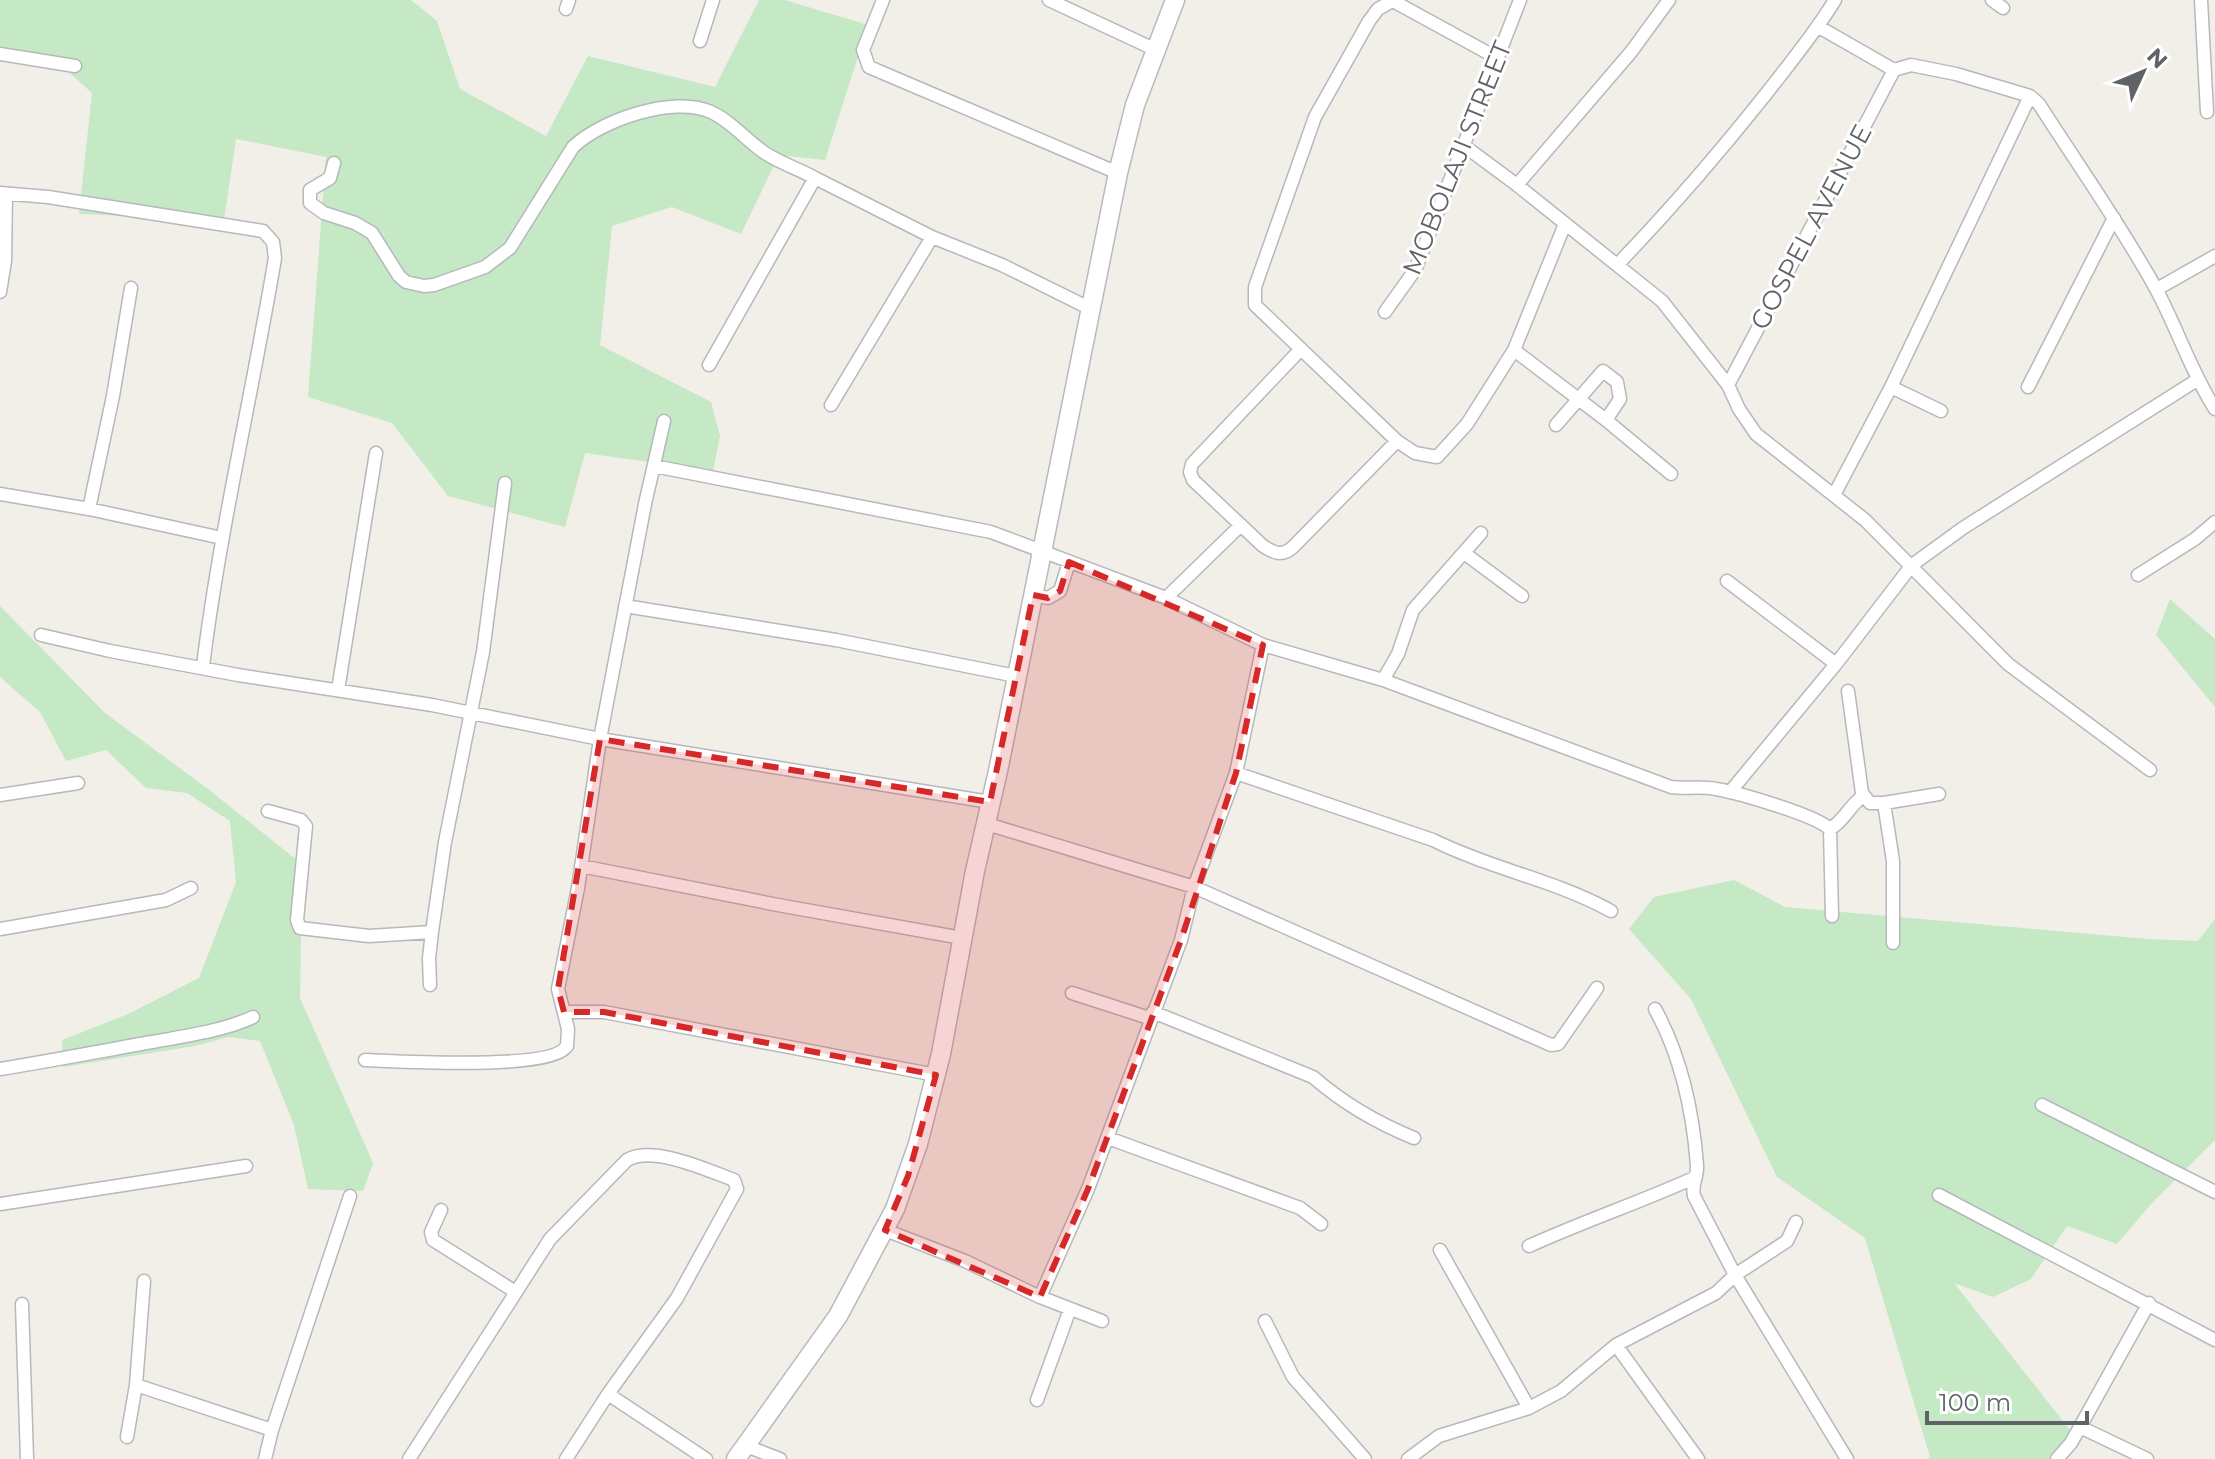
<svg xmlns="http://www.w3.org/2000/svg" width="2215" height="1459" font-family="Montserrat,sans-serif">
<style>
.green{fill:#c5e8c5}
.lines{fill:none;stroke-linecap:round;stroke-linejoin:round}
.street-casing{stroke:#b5b8bc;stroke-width:15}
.secondary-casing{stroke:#b6babf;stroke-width:21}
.street{stroke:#fff;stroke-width:12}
.secondary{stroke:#fff;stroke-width:18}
.marked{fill:#d62828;fill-opacity:0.2;stroke:#d62828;stroke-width:6;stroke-dasharray:16 10;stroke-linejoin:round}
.labels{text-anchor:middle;stroke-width:6;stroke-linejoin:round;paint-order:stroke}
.street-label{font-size:26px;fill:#5f6368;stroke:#fff}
</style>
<rect width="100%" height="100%" fill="#f1efe8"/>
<!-- green -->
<path class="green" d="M 0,0 L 411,0 L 437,21 L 460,89 L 546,136 L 588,56 L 715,87 L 759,0 L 785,0 L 868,25 L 825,160 L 779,155 L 741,234 L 672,207 L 612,226 L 600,345 L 711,402 L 720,436 L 713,471 L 585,453 L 565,527 L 448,496 L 392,423 L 308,397 L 326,157 L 236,139 L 224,220 L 79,214 L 92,93 L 52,57 L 0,62 Z
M 2170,599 L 2215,639 L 2215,707 L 2156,635 Z
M 0,606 L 105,713 L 208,789 L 302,864 L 300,998 L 373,1163 L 363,1191 L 308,1189 L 294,1125 L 260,1041 L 229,1037 L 195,1046 L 63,1067 L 62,1040 L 126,1015 L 199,978 L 236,882 L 230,821 L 187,793 L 146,788 L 106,750 L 66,761 L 40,712 L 0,677 Z
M 1734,880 L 1785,907 L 2147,939 L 2198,941 L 2215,919 L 2215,1140 L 2152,1203 L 2117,1244 L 2067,1226 L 2031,1279 L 1993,1297 L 1954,1283 L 2070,1430 L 2066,1459 L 1928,1459 L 1930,1457 L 1865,1238 L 1777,1177 L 1691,999 L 1629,929 L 1654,897 Z"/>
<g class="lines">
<defs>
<path id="street" d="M 883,0 L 863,50 L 869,67 L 1118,173
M 1049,0 L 1154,49
M 1394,0 L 1378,9 L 1369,21 L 1315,117 L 1255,287 L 1255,305 L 1397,441 L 1415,453 L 1437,457 L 1467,424 L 1514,350 L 1565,224
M 1992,0 L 2003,8
M 2201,0 L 2207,112
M 1393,1 L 1499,59
M 566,9 L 569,0
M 1819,27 L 1894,70 L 1911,65 L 1956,74 L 2030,96 L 2039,104 C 2078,165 2120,224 2155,287 C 2177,327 2190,370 2215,409
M 700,41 L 713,0
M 0,54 L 75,66
M 1463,145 L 1517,185 L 1662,301 L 1728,385 L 1739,409 L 1756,434 L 1865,520 L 2008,664 L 2150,770
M 334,163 L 330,178 L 310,190 L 310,203 L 324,213 L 355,223 L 372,233 L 399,276 L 406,282 L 424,286 L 434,285 L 485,267 L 510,248 L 573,147 C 601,120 674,95 711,112 C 731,121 746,140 765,153 C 780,163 799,169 815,178
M 1517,185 L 1631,52 L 1669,0
M 0,193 L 48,197 L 263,231 L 273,242 L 275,258 C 252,395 220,529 203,666
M 1617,265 C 1670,210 1719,153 1766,94 C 1790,63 1815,33 1835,0
M 2157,289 L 2215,256
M 0,292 L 5,261 L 6,194
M 1385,312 L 1415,270 L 1520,0
M 1301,349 L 1192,464 L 1190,472 L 1193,480 L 1263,546 C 1274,553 1282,557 1293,547 L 1397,441
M 1514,350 L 1606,420 L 1671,474
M 709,365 L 815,178 L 932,237 L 1002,265 L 1091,309
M 1728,385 L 1894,70
M 1891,387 L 1941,411
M 2028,387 L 2114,218
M 831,405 L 932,237
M 1556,425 L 1603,371 L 1617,382 L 1620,399 L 1606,420
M 654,466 L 991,532 L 1166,598 L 1263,645 L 1383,680 L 1671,787 C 1686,789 1701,786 1716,789 C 1739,793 1815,815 1830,829
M 0,494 L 89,509 L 222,538
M 1834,495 L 1891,387 L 2030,96
M 89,509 L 113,396 L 131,288
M 1464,553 L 1522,596
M 2138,575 L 2195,539 L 2215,522
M 1727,581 L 1836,664
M 1033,595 L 1048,598 L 1060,591 L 1069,562
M 1166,598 L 1241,525
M 625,606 L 836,640 L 1016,676
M 41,635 L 110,651 L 238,675 L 432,705 L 600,739 L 990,802
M 1383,680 L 1398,654 L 1413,610 L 1481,533
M 338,690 L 376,453
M 1848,691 L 1862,793 L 1870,803 L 1884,803 L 1893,861 L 1893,943
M 1236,773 L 1433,840 C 1491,869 1555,880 1611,911
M 1730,792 L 1836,664 L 1912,565 L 1963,528 L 2197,380
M 0,795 L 78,783
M 1884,803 L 1939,794
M 268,811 L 301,820 L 306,826 L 297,920 L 300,928 L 369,936 L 432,932 L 429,958 L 430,985
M 987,824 L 1194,887 L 1551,1045 L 1558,1044 L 1597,988
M 1830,829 L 1832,916
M 1830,829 C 1845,820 1849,806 1863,796
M 581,866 L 778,905 L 962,938
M 0,929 L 166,900 L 191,888
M 432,932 L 445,842 L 483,652 L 505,483
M 1072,993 L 1149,1018 L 1153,1012 L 1313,1077 C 1343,1103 1377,1123 1414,1138
M 1655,1009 C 1681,1056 1693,1113 1697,1165 C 1698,1176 1691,1185 1694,1196 L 1735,1275 L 1847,1459
M 564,1012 L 604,1012 L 936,1075
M 365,1060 C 398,1061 552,1071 567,1046 L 568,1029 L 558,989 L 578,888 L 600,739 L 645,504 L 664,421
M 0,1069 C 51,1061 101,1051 152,1042 C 185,1036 223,1031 253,1017
M 2042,1105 L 2215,1192
M 1108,1138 L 1300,1208 L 1321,1224
M 1939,1195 L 2215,1340
M 0,1204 L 246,1166
M 441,1210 L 431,1232 L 433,1240 L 514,1291
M 885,1230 L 965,1261 L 1040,1297 L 1102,1321
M 1529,1246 C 1584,1221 1641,1202 1696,1177
M 1440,1250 L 1529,1408
M 1040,1297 L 1088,1189 L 1181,940 L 1194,887 L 1236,773 L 1263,645
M 22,1304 L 27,1459
M 1265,1321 L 1293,1377 L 1365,1459
M 1616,1345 L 1698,1459
M 136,1385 L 272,1430
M 608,1394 L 706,1459
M 1037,1400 L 1070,1309
M 2080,1427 L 2147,1459
M 127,1437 L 136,1385 L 144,1281
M 746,1446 L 780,1459
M 265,1459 L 272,1430 L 350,1196
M 409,1459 L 550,1239 L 627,1160 C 653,1145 707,1170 734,1180 L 737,1189 L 677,1298 L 608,1394 L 566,1459
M 1408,1459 L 1439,1436 L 1529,1408 L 1561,1391 L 1616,1345 L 1716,1293 L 1735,1275 L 1787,1241 L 1796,1222
M 2057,1459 L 2071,1443 L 2149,1303"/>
<path id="secondary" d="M 736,1459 L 838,1316 L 895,1209 L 918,1144 L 941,1054 L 975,871 L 998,771 L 1118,173 L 1135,105 L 1175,0"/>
</defs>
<!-- street casing -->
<use href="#street" class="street-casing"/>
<!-- secondary casing -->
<use href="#secondary" class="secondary-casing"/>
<!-- street -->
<use href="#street" class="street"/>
<!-- secondary -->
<use href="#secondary" class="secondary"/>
</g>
<!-- marked area -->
<path class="marked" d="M 1069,562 L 1263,645 L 1236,773 L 1181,940 L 1088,1189 L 1040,1297 L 885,1230 L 908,1176 L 936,1075 L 604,1012 L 564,1012 L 558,989 L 600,739 L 990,802 L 1033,595 L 1048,598 L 1060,591 Z"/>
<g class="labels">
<!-- street labels -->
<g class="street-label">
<text transform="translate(1457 158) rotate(-68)" y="9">MOBOLAJI STREET</text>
<text transform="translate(1811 227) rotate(-62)" y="9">GOSPEL AVENUE</text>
</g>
</g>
<!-- north arrow -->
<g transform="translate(2143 72) rotate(46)" stroke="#ffffff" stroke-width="6" paint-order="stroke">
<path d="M0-6L14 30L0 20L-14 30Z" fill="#5f6368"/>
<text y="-12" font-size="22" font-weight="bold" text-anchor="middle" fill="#5f6368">N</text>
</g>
<!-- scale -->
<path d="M1927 1411v12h160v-12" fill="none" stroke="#5f6368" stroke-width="4"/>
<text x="1939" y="1411" font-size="24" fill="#5f6368" stroke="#ffffff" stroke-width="6" paint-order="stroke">100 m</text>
</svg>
